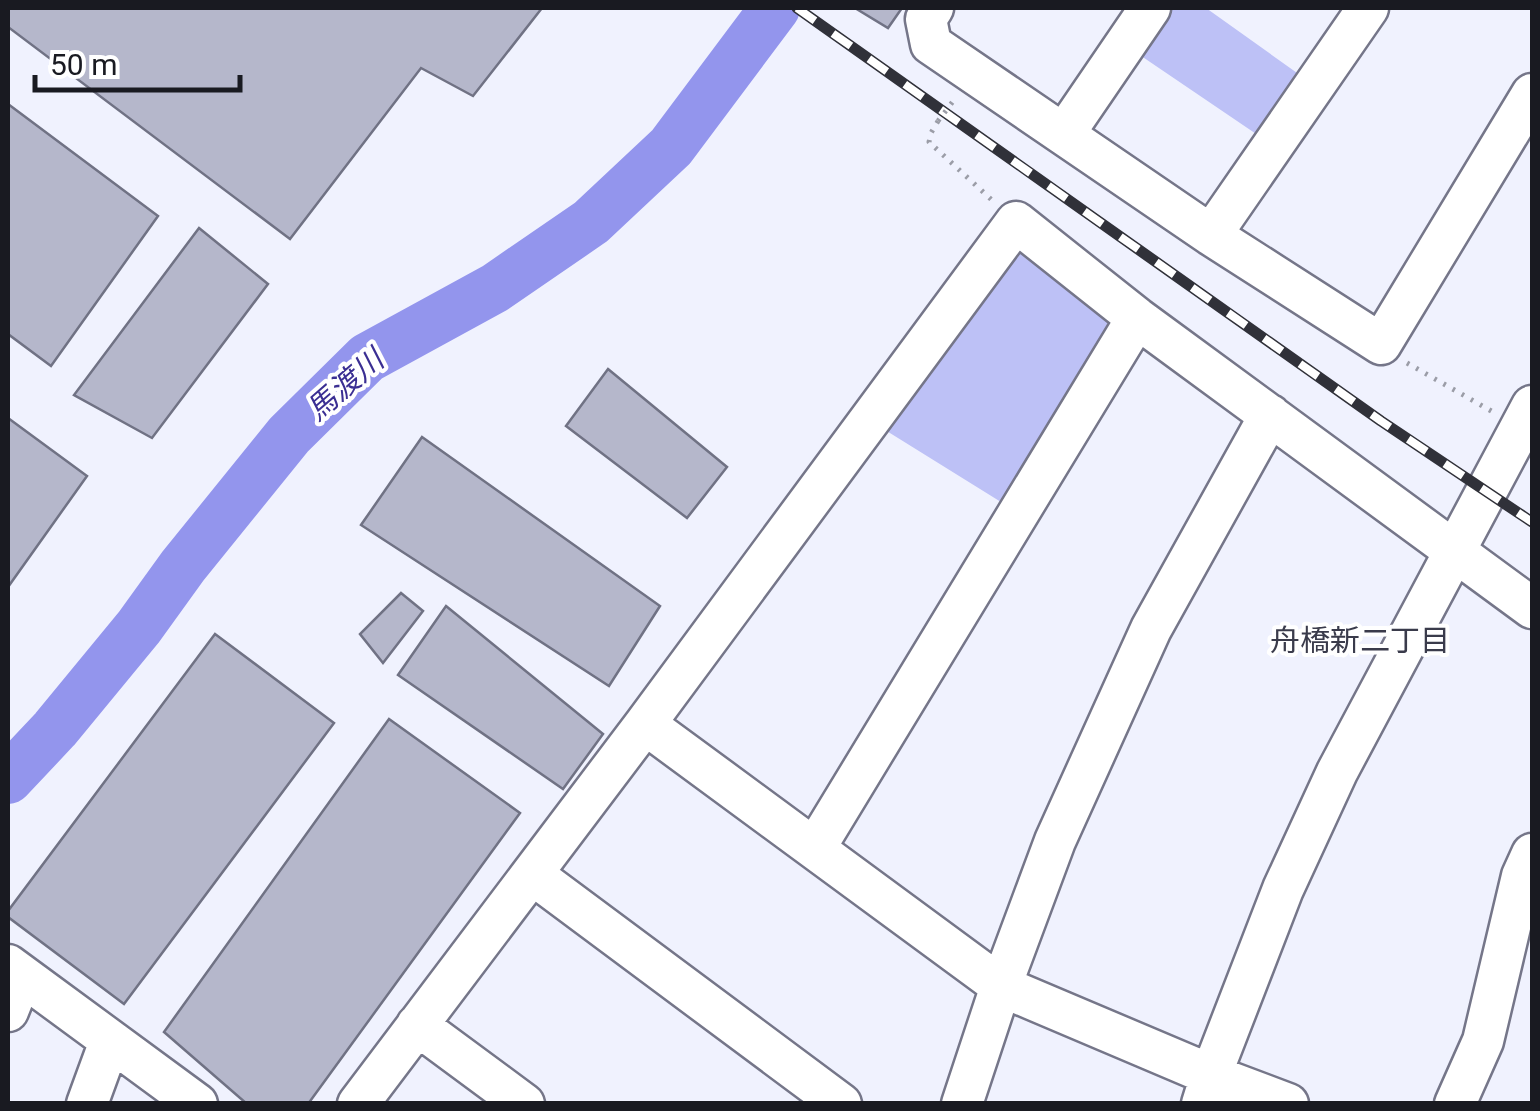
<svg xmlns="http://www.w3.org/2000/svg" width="1540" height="1111" font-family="Roboto,'Noto Sans JP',sans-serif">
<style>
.green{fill:#bdc1f6}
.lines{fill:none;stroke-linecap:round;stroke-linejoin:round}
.river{stroke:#9395ed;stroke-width:50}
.building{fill:#b5b7cb;stroke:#707284;stroke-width:2.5}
.minor-casing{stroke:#757689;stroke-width:45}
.path{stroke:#9b9da7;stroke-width:5;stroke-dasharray:2.5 8;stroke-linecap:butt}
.minor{stroke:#fff;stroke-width:40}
.rail-casing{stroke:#303139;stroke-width:11}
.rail{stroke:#fff;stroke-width:8;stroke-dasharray:22;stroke-linecap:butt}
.path-bridge{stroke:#9b9da7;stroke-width:5;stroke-dasharray:2.5 8;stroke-linecap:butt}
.labels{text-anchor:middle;stroke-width:8;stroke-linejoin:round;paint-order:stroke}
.water-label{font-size:30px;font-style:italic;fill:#3b2f93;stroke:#fff}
.neighbourhood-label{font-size:30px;fill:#3a3b4b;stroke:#fff}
</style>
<rect width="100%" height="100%" fill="#f0f2fe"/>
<!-- green -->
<path class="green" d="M 1154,8 L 1206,8 L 1314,85 L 1268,142 L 1125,45 Z
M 1016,222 L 1133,314 L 1009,507 L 869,420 Z"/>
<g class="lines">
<!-- river -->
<path class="river" d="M 8,779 L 55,729 L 139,627 L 183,566 L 289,435 L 367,358 L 495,288 L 591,222 L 671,147 L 775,8"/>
</g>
<!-- building -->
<path class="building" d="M 8,8 L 542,8 L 473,96 L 421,68 L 290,239 L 8,27 Z
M 855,8 L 902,8 L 888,28 Z
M 8,104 L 158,216 L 51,366 L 8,334 Z
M 199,228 L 268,284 L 152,438 L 74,395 Z
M 608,369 L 727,467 L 687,518 L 566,426 Z
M 8,418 L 87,476 L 8,587 Z
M 422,437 L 660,606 L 609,686 L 361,525 Z
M 401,593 L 423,611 L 383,663 L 360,634 Z
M 446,606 L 603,734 L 563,789 L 398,675 Z
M 215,634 L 334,723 L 124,1004 L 8,917 L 8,911 Z
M 389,719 L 520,813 L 308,1104 L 247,1104 L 164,1032 Z"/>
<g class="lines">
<defs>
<path id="minor" d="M 933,8 L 926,19 L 931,44 L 1211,235 L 1381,344 L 1532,94
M 1064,134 L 1150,8
M 1211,235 L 1368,8
M 645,724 L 1001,986 L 1211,1075 L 1288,1104
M 815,848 L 1137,318
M 532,874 L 841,1104
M 8,965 L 197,1104
M 8,1011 L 22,976
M 417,1025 L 524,1104
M 87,1104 L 110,1041
M 358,1104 L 645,724 L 1016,222 L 1137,318 L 1532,608
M 962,1104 L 1001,986 L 1055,841 L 1151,629 L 1270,415
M 1202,1104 L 1211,1075 L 1283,889 L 1337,772 L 1532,406
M 1455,1104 L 1483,1041 L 1522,876 L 1532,854"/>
</defs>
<!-- minor casing -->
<use href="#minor" class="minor-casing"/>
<!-- path -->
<path class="path" d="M 938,121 L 931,133 L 929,142 L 994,202
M 1407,363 L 1493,412"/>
<!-- minor -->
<use href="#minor" class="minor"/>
<defs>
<path id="rail" d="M 797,8 L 1381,421 L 1532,522"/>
</defs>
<!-- rail casing -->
<use href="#rail" class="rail-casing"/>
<!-- rail -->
<use href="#rail" class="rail"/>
<!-- path-bridge -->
<path class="path-bridge" d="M 938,121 L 954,100"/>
</g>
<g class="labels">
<!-- water labels -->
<g class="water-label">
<text transform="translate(345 385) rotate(-41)" y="10">馬渡川</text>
</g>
<!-- neighbourhood labels -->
<g class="neighbourhood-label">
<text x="1360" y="651">舟橋新二丁目</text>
</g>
</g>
<!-- border -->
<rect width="1540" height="1111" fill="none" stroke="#191a21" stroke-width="20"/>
<!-- scale -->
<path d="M35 75v15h205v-15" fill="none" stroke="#191a21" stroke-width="5"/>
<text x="50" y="75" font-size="30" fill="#191a21" stroke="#ffffff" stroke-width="8" paint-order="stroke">50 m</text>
</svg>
